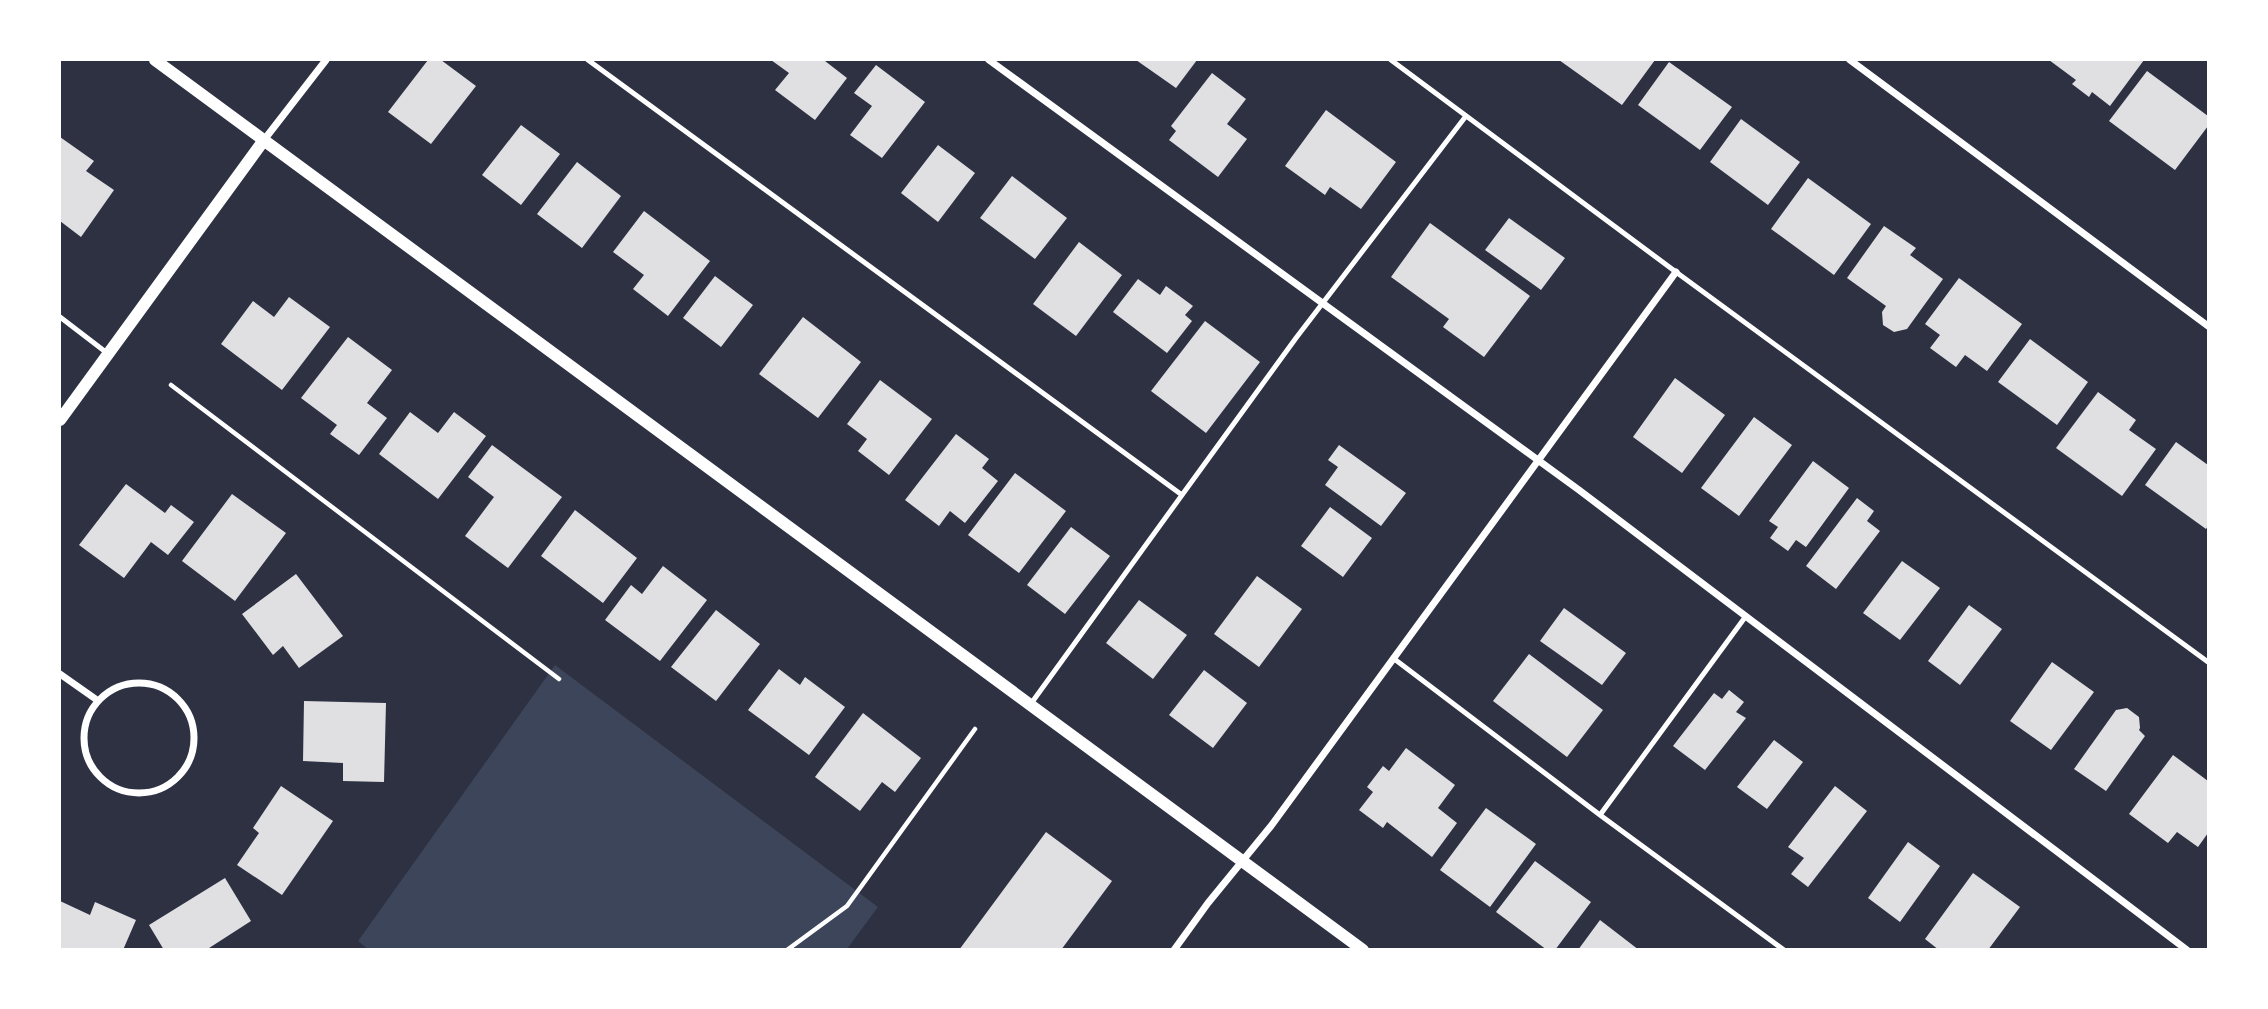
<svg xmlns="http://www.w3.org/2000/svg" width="2268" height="1009" font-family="Lato,sans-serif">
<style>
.green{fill:#3c4559}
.building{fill:#e0e0e3}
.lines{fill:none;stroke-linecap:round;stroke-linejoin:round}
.path{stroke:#fff;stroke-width:4.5}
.service{stroke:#fff;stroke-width:5}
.minor{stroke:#fff;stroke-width:7}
.tertiary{stroke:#fff;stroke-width:12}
</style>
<rect width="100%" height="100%" fill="#2d3142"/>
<!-- green -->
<path class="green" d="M 555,665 L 878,907 L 847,949 L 369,950 L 358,941 Z"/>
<!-- building -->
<path class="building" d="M 428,60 L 441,60 L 476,86 L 431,144 L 388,112 Z
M 771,60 L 826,60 L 825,61 L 847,78 L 815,120 L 775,90 L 789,73 Z
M 1136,60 L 1197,60 L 1176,88 Z
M 1559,60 L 1655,60 L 1622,105 Z
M 2049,60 L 2144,60 L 2110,106 L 2092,92 L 2089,97 L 2072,84 L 2076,80 Z
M 1669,62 L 1732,107 L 1700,150 L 1638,105 Z
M 876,65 L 925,102 L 882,158 L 850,135 L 872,106 L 854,93 Z
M 2147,71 L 2208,116 L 2208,126 L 2175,170 L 2109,121 Z
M 1212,73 L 1246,99 L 1227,124 L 1247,139 L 1218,177 L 1169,140 L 1176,131 L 1171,126 Z
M 1326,110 L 1396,162 L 1361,209 L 1330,187 L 1325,195 L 1285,166 Z
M 1741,119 L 1800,162 L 1768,205 L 1710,162 Z
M 521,125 L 560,154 L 521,205 L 482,175 Z
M 60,137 L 94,161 L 86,171 L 114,190 L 81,237 L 60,221 Z
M 938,145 L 975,173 L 938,222 L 901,193 Z
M 577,162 L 621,196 L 582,248 L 537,214 Z
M 1012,176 L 1067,218 L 1035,259 L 980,218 Z
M 1808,178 L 1871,224 L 1834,275 L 1771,229 Z
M 644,211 L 710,261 L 668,316 L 633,289 L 644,275 L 613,252 Z
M 1509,218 L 1565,258 L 1541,290 L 1485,250 Z
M 1430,223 L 1530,296 L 1484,357 L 1443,327 L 1449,319 L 1391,277 Z
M 1884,226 L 1916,248 L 1910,255 L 1943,279 L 1907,329 L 1894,332 L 1883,325 L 1882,312 L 1886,306 L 1847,278 Z
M 1079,242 L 1122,275 L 1076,336 L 1033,304 Z
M 715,276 L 753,305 L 721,347 L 683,318 Z
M 1959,278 L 2022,324 L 1987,371 L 1965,355 L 1956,367 L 1930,348 L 1940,335 L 1925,324 Z
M 1138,279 L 1160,295 L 1166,286 L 1193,306 L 1185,315 L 1192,321 L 1167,353 L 1113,312 Z
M 289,297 L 330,327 L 282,390 L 221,344 L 253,301 L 274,317 Z
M 803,317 L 861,362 L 818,418 L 759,374 Z
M 1205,321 L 1260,362 L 1206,433 L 1151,391 Z
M 348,337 L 392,370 L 367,403 L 387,418 L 359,455 L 330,434 L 337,425 L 301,398 Z
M 2030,339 L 2088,382 L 2057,425 L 1998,382 Z
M 1675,378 L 1725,415 L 1682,473 L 1633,437 Z
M 880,380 L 932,419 L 889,475 L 858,451 L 867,439 L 847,424 Z
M 2098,392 L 2136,420 L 2129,430 L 2156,449 L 2122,496 L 2056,448 Z
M 410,412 L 438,433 L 454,412 L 486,436 L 438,499 L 379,454 Z
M 1754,417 L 1792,445 L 1739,516 L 1701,488 Z
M 956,434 L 989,459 L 982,468 L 998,481 L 965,523 L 950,511 L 939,526 L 905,500 Z
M 2176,442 L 2208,465 L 2208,526 L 2206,529 L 2145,485 Z
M 492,445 L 562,497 L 508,568 L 465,536 L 494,497 L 468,477 Z
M 1339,445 L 1406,493 L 1381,526 L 1325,485 L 1338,467 L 1328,460 Z
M 1813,461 L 1849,488 L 1806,547 L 1796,540 L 1788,551 L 1770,538 L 1778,527 L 1769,521 Z
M 1015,473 L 1066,511 L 1019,573 L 968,535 Z
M 126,484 L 165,513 L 171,505 L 194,522 L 168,555 L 151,542 L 124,578 L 79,545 Z
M 232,494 L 286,533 L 235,601 L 182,561 Z
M 1857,498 L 1874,511 L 1867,521 L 1880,531 L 1836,589 L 1806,566 Z
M 1330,507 L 1372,538 L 1343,577 L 1301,546 Z
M 575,510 L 637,558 L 603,603 L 541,556 Z
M 1071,527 L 1110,556 L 1065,614 L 1027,585 Z
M 1902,561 L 1940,588 L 1900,640 L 1863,613 Z
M 663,566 L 707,600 L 660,661 L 605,620 L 631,585 L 642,594 Z
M 296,574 L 343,636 L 299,668 L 283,646 L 273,655 L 242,614 Z
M 1257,576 L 1302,609 L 1259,667 L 1214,634 Z
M 1139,600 L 1187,635 L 1153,679 L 1106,643 Z
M 1969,605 L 2002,629 L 1960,685 L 1928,661 Z
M 1564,608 L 1626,653 L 1602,685 L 1540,641 Z
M 716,610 L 760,644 L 716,701 L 671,667 Z
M 1529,654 L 1603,710 L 1567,757 L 1493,701 Z
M 2052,662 L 2094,692 L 2051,750 L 2010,721 Z
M 779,669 L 800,685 L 805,677 L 845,707 L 809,755 L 748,710 Z
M 1204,670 L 1247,703 L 1213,748 L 1169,715 Z
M 1729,690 L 1744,702 L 1736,712 L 1746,718 L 1705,770 L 1673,746 L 1714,693 L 1722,699 Z
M 304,701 L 386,703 L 384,782 L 343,781 L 343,763 L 303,761 Z
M 2127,708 L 2139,717 L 2140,728 L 2139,730 L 2145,736 L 2106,791 L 2074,769 L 2116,710 Z
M 863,713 L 921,758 L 895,792 L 882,782 L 860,811 L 815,777 Z
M 1774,740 L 1803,762 L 1767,809 L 1737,787 Z
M 1406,748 L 1455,785 L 1438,808 L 1457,823 L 1432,857 L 1387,822 L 1383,828 L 1359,810 L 1373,792 L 1367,787 L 1383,766 L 1389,771 Z
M 2173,755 L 2208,781 L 2208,833 L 2198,847 L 2177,832 L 2168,843 L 2129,814 Z
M 281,786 L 333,821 L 282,895 L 237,865 L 259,833 L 253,828 Z
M 1835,786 L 1867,811 L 1808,887 L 1791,874 L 1804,858 L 1788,847 Z
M 1486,808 L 1536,844 L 1490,907 L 1440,870 Z
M 1046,832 L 1112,881 L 1061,950 L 959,950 Z
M 1908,842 L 1940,866 L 1900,922 L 1868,898 Z
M 1535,861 L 1591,902 L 1555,950 L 1547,950 L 1496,912 Z
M 1973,873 L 2020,907 L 1988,950 L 1939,950 L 1925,939 Z
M 225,878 L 251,921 L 206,950 L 164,950 L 149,925 Z
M 60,901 L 90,915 L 95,902 L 136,920 L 123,950 L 60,950 Z
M 1600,920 L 1639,950 L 1578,950 Z"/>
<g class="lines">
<!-- path -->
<path class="path" d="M 171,385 L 559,679
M 787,950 L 847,906 L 975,729"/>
<!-- service -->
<path class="service" d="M 588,60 L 1182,495 L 1030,705
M 1391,60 L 1676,272 L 2208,662
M 60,317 L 107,353
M 1182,495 L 1296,338 L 1466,116
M 1393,658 L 1600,815 L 1784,950
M 1600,815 L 1746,616"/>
<!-- minor -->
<path class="minor" d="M 989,60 L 1579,490 L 2187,950
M 1850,60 L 2208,326
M 264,140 L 326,60
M 60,674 L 97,700
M84 738a55 55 0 1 1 110 0a55 55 0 1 1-110 0Z
M 1174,950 L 1208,903 L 1271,826 L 1676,272"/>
<!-- tertiary -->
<path class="tertiary" d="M 155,60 L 1363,950
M 60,420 L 264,140"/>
</g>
<!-- border -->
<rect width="2268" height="1009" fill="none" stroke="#ffffff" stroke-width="122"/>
</svg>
